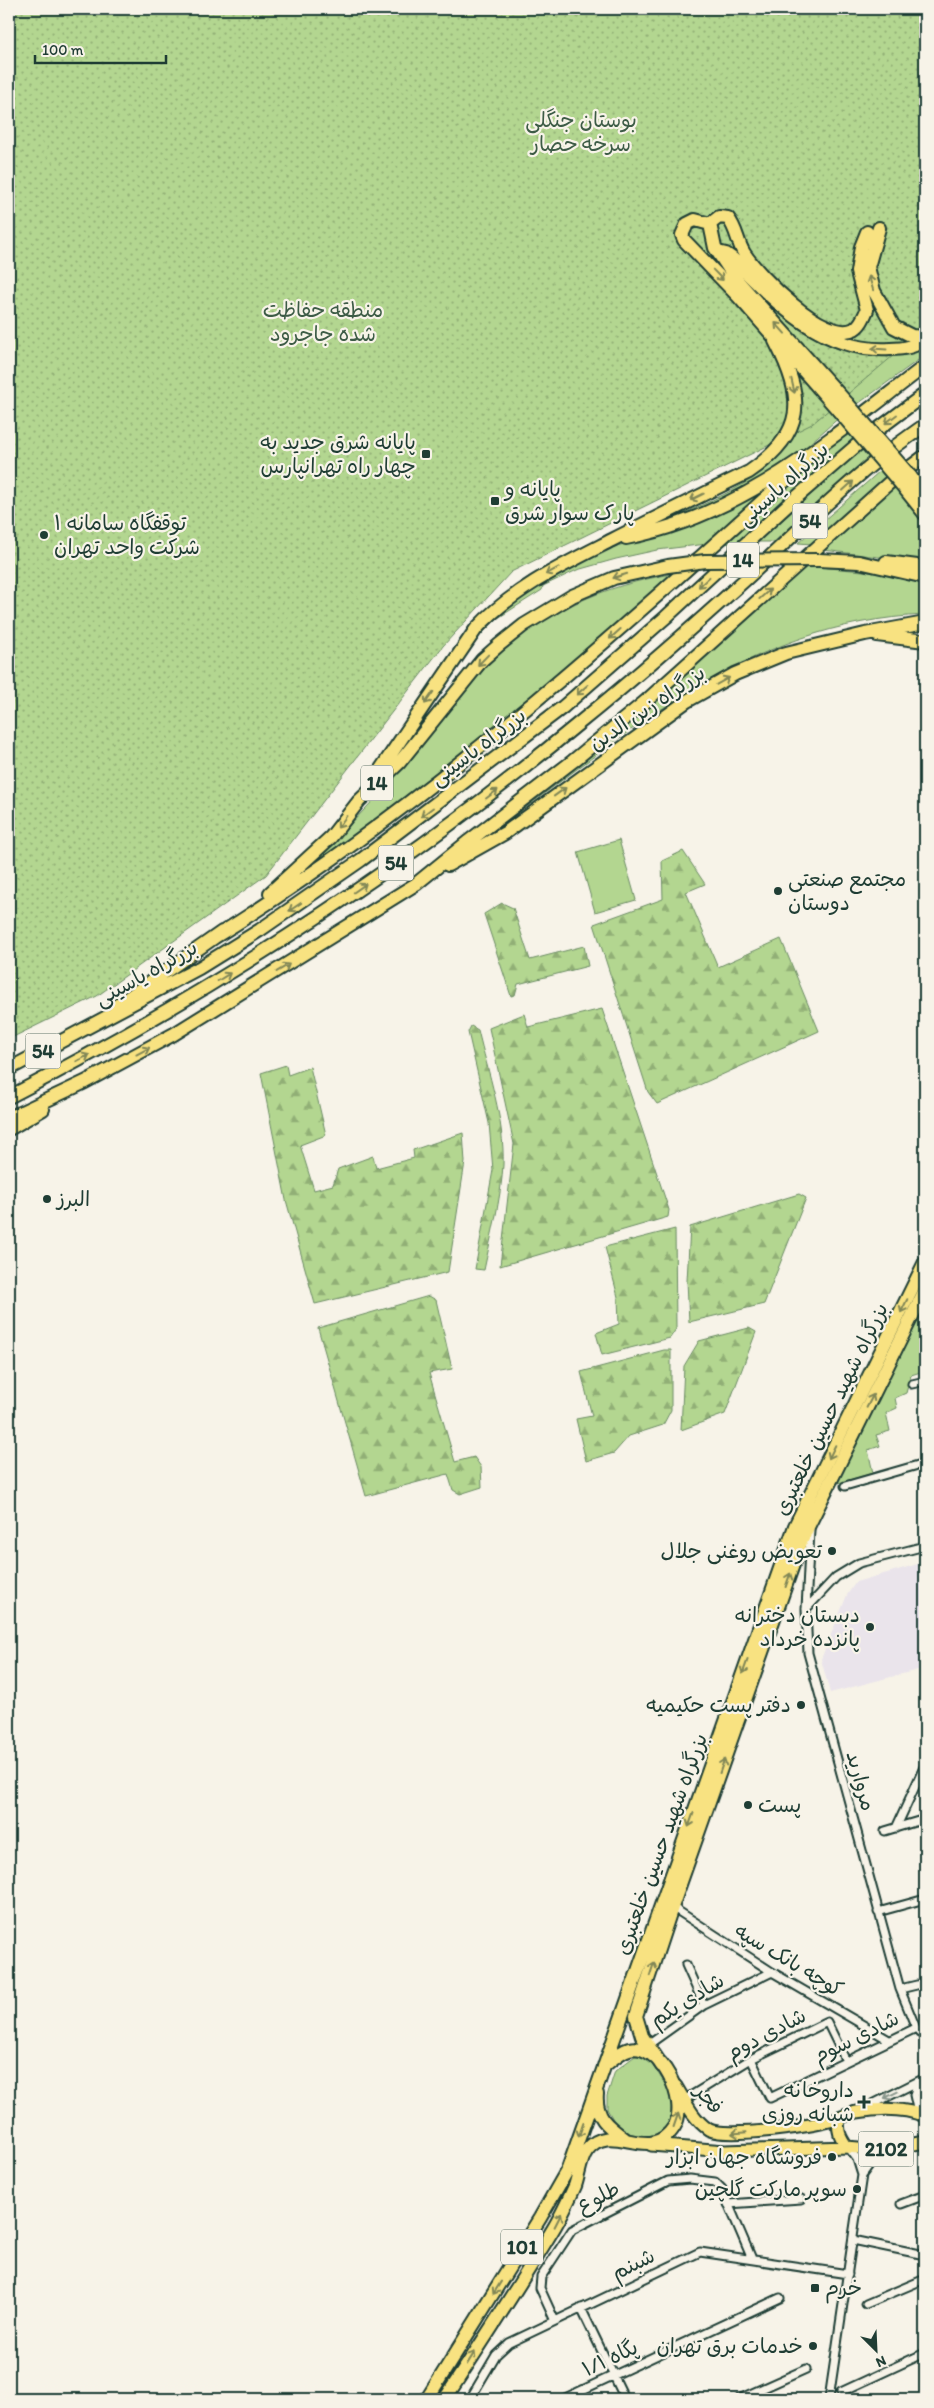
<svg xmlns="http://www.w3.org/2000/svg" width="934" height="2408" font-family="Itim,'Playpen Sans Arabic',sans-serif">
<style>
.built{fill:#eae4eb}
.green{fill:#b3d690;stroke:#698a62}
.forest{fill:url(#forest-firs);stroke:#698a62}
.park{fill:url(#park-dots);stroke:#698a62}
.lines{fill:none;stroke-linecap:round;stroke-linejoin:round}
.street-casing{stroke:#1f3d34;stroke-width:11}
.primary-casing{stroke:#1f3d34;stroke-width:15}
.highway-casing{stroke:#1f3d34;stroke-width:16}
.street{stroke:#f7f3e8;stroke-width:7}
.primary{stroke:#f8e281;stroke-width:11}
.highway{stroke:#f8e281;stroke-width:12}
.highway-bridge-casing{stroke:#1f3d34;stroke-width:16;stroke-linecap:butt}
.highway-bridge{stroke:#f8e281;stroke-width:12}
.oneway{stroke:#818757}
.oneway2{stroke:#8b988e}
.poi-dot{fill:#1f3d34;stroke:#f7f3e8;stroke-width:2}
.labels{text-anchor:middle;stroke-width:4.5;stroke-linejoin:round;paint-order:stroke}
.shield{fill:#f7f3e8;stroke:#60746a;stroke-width:1}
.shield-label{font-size:20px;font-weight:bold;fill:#1f3d34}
.park-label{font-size:21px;fill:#3d5c46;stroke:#f7f3e8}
.poi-label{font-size:21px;fill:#1f3d34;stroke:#f7f3e8;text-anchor:end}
.street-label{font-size:21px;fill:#1f3d34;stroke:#f7f3e8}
</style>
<defs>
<pattern id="forest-firs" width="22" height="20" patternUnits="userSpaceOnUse" patternTransform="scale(1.25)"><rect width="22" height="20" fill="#b3d690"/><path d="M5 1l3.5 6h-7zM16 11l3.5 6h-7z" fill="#91af76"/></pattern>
<pattern id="park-dots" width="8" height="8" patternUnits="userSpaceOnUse" patternTransform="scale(1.25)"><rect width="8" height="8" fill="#b3d690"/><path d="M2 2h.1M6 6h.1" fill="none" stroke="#91af76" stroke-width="1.8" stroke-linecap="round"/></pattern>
</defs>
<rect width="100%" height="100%" fill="#f7f3e8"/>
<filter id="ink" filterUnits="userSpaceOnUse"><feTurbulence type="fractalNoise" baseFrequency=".02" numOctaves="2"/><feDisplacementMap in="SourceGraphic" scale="10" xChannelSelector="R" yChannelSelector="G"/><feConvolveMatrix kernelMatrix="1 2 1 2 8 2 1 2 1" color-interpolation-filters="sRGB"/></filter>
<g filter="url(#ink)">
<!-- built -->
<path class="built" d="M 925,1562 L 925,1668 L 830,1693 L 821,1659 L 847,1595 L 856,1582 Z"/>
<!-- green -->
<path class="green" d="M 707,242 L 925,340 L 925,355 L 855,406 Z
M 799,391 L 841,416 L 794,457 L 736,497 L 648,529 C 683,512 768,482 785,447 C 793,431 795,409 799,391 Z
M 846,430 L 854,439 L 738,543 L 719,544 Z
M 862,449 L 868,457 L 774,542 L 758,542 Z
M 880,471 L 886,478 L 812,544 L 798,543 Z
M 780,478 L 707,544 L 657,550 L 616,559 L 577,570 L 543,586 L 542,590 L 498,618 L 466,649 L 478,633 L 516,596 L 605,550 L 642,538 Z
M 897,485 L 925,521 L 925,563 L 824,550 Z
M 807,566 L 863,571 L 925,582 L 925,615 C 748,622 626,735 490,834 L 662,695 Z
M 677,573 C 552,683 421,786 287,886 C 326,849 363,813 398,773 C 428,739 454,700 485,668 C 540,612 601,586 677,573 Z
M 619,840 L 636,900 L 595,912 L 578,852 Z
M 925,1299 L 925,1350 L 920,1352 L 924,1371 L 911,1375 L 906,1393 L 895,1398 L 897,1408 L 886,1413 L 890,1431 L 876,1435 L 880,1446 L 868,1450 L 873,1473 L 835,1484 Z
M 635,2056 L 646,2056 C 666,2086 678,2092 667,2130 L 646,2137 L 620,2131 L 607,2109 L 607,2096 L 615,2071 Z"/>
<!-- forest -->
<path class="forest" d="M 683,851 L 705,884 L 686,892 L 718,967 L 781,939 L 819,1031 L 657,1104 L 648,1092 L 594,924 L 663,899 L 662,861 Z
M 502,903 L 513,908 L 530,960 L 584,946 L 588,966 L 518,984 L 515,995 L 511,996 L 484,914 Z
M 602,1009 L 669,1210 L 668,1217 L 500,1266 L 514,1144 L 489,1028 L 524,1014 L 528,1027 Z
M 471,1026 L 478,1030 C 488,1073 505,1120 503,1165 C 501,1200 491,1236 484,1270 L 475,1269 L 493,1170 L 489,1123 L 468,1032 Z
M 286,1065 L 288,1075 L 310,1067 L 326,1135 L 300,1145 L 314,1190 L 333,1185 L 338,1169 L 373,1156 L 376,1168 L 414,1158 L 413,1150 L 463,1133 L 465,1162 L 448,1272 L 315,1304 L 286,1200 L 261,1073 Z
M 799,1194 L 806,1198 L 764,1304 L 689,1322 L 687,1281 L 690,1227 Z
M 675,1229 L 676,1329 L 670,1338 L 602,1355 L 596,1333 L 619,1324 L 618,1297 L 605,1247 Z
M 429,1296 L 436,1300 L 452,1369 L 429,1373 L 455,1462 L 474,1457 L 481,1467 L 482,1487 L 460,1494 L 453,1490 L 448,1474 L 366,1496 L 318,1328 Z
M 749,1328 L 756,1332 L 725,1414 L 681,1430 L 684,1366 L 699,1341 Z
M 664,1350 L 671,1350 L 671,1410 L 663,1425 L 629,1436 L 614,1453 L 586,1461 L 576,1419 L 592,1416 L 581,1372 Z"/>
<!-- park -->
<path class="park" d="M 9,9 L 925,9 L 925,329 L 812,424 L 511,572 L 443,646 L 266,875 L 97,996 L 9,1039 Z"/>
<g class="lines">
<defs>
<path id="street" d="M 912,1384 L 925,1381
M 845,1486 L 925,1463
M 810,1530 L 806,1609 L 808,1653 L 900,1989 L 916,2028 L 925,2038
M 806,1609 L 836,1577 L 859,1563 L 925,1546
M 896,1828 L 925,1765
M 885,1831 L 925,1819
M 672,1907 L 772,1972 L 889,2040
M 878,1912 L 925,1899
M 686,1965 L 704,2005
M 900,1989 L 925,1983
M 648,2045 L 704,2005 L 772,1972
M 751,2059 L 770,2098 L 916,2028
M 684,2100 L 751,2059 L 827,2022 L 846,2061
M 865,2108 L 925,2078
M 918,2113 L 914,2095 L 916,2088 L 921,2084
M 848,2147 L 857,2159 L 862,2175
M 728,2204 L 801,2199
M 901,2204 L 925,2195
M 853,2240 L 925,2255
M 866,2304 L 925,2279
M 581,2308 L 625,2399
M 555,2321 L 540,2288 L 541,2277 L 572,2230 L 668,2181 L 690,2179 L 715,2182 L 722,2189 L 752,2259
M 841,2392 L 925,2353
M 470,2399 L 496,2355 L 509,2343 L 700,2252 L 848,2274
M 563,2399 L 780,2298
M 739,2399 L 806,2369
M 829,2399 L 862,2175 L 880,2150"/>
<path id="primary" d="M 676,2086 C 685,2101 693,2119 708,2129 C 721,2139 822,2126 839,2118 C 845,2116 851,2113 857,2112 C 879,2108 905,2108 925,2116
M 839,2118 C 837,2131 840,2137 847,2147
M 651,2145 L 725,2151 L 847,2147 L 880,2150 L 925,2142"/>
<path id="highway" d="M 710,224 L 719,217 L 728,218 C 737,229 737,242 744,253 C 758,275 825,344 854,329 C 861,325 864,317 867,310 L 857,272 L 861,247 L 867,232
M 710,224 L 695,220 L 687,224 L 682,235 L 684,240 L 738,296 L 838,410
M 710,224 L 715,248 L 735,278 L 847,403
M 879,228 L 868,267 L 874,291 L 894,327 L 912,336 L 925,337
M 718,252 L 726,254 L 733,259 C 776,303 823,353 890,349 C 902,349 916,347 925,339
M 910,476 L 925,495
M 901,484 L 925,514
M 626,538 C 743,516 833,436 925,366
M 819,560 L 859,562 L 925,577
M 886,562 L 925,567
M 877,635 L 925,641
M 372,782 L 476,629 C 514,588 563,565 612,540 C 658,517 703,494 749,472 C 806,433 805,399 775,341
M 448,865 L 505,833 L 687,701 L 735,674 L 786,653 L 865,634 L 925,623
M 270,893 L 331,837 L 359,801 L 399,763 L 482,660 L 499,645 L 524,625 L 572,596 L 614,578 L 668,566
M 215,937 C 428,805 615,635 800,467 L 814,450
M 115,1007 L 222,932
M 9,1069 L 199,968 L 260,930 L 361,860 L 563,707 L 666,617 L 791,502 L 857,445 L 925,394
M 9,1097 C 211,993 403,869 578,724 C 636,677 692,628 747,578 C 789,540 830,498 875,462 C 891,449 908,437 925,425
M 9,1118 L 85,1082 L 174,1034 L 416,884 L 469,841 L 573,761 L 645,702 L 889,483 L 925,456
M 9,1129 L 43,1109
M 662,2066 L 642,2036 L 636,2016 L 672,1907 L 802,1539 L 925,1290
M 597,2094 C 595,2117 607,2126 625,2139
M 427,2399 L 540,2218 L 568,2169 L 795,1526 L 925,1262
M 445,2399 C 482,2342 520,2285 555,2226 C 562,2214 569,2199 575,2186 C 579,2175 580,2159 587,2150 C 612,2118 649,2166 674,2127 C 690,2102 660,2041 629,2049 C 619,2052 612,2060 604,2066"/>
</defs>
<!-- street casing -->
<use href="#street" class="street-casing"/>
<!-- primary casing -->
<use href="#primary" class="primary-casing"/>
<!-- highway casing -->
<use href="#highway" class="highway-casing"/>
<!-- street -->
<use href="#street" class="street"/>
<!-- primary -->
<use href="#primary" class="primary"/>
<!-- highway -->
<use href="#highway" class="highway"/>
<defs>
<path id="highway-bridge" d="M 847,403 L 910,476
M 838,410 L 901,484
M 668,566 L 705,561 L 819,560"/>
</defs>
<!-- highway-bridge casing -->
<use href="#highway-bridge" class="highway-bridge-casing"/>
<!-- highway-bridge -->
<use href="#highway-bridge" class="highway-bridge"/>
</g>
<!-- one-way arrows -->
<defs><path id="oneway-shaft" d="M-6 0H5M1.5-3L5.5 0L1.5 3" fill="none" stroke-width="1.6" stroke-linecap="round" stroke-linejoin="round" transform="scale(1.25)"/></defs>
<g class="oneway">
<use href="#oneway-shaft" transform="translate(718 275) rotate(46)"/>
<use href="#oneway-shaft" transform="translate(871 283) rotate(-107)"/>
<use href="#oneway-shaft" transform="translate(780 328) rotate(-132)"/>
<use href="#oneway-shaft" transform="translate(879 349) rotate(-176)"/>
<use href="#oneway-shaft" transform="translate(793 386) rotate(77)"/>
<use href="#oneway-shaft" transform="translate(891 419) rotate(143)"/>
<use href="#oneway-shaft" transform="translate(848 486) rotate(-42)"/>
<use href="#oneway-shaft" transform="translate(697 497) rotate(154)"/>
<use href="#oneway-shaft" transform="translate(552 571) rotate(151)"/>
<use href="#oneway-shaft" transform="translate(620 576) rotate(163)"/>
<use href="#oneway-shaft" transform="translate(704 582) rotate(137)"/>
<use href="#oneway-shaft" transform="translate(765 594) rotate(-42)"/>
<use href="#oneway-shaft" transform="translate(615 634) rotate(138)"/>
<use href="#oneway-shaft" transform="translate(483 660) rotate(134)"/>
<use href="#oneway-shaft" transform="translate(723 681) rotate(-29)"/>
<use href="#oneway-shaft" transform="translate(582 690) rotate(139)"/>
<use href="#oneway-shaft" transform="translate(429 698) rotate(125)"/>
<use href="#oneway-shaft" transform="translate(560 792) rotate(-36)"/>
<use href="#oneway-shaft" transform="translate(492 794) rotate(-37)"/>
<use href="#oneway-shaft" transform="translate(427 812) rotate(143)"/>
<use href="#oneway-shaft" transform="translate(342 822) rotate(127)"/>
<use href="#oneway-shaft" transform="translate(360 888) rotate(-35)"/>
<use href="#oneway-shaft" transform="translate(295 907) rotate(146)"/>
<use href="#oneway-shaft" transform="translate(283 968) rotate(-31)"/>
<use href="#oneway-shaft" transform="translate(224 977) rotate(-32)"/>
<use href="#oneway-shaft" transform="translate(143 1051) rotate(-28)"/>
<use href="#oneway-shaft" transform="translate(83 1058) rotate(-27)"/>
<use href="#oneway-shaft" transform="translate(904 1306) rotate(116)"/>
<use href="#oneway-shaft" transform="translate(870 1401) rotate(-63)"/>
<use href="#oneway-shaft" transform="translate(832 1452) rotate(116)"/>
<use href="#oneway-shaft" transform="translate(788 1580) rotate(-71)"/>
<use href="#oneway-shaft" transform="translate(745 1667) rotate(110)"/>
<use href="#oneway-shaft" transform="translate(722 1766) rotate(-71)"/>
<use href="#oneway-shaft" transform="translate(691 1820) rotate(110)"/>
<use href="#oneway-shaft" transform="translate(652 1969) rotate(-72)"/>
<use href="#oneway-shaft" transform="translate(676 2120) rotate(-71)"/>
<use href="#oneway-shaft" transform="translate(581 2130) rotate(109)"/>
<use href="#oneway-shaft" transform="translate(739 2133) rotate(175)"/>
<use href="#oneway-shaft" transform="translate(558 2220) rotate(-63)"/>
<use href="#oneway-shaft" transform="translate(497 2288) rotate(122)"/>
<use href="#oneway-shaft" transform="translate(471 2358) rotate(-58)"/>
</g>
<use class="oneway2" href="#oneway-shaft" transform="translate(891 2095) rotate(154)"/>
</g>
<!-- markers -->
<g class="poi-dot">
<rect x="421" y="449" width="10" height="10" rx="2.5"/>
<rect x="490" y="496" width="10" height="10" rx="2.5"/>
<circle cx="44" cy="535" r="5"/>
<circle cx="778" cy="891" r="5"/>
<circle cx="47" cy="1199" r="5"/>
<circle cx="832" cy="1551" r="5"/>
<circle cx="870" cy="1627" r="5"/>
<circle cx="801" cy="1705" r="5"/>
<circle cx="748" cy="1805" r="5"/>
<path d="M861.5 2094.5h5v5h5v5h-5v5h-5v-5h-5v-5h5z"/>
<circle cx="832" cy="2157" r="5"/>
<circle cx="857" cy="2189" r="5"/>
<rect x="810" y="2283" width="10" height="10" rx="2.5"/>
<circle cx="813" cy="2346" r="5"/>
</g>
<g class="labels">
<!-- shield labels -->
<g class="shield">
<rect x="792.5" y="503.5" width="35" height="35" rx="4"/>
<rect x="727" y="542.5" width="32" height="35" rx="4"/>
<rect x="361" y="765.5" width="32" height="35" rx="4"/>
<rect x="378.5" y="845.5" width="35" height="35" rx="4"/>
<rect x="25.5" y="1033.5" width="35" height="35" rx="4"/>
<rect x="858.5" y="2131.5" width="55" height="35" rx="4"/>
<rect x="501" y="2229.5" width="42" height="35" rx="4"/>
</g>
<g class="shield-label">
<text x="810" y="528">54</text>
<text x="743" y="567">14</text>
<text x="377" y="790">14</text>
<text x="396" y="870">54</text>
<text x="43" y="1058">54</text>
<text x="886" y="2156">2102</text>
<text x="522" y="2254">101</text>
</g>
<!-- park labels -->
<g class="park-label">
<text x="581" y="127">بوستان جنگلی<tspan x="581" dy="24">سرخه حصار</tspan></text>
<text x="323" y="317">منطقه حفاظت<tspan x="323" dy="24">شده جاجرود</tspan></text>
</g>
<!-- poi labels -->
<g class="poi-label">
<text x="416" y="449">پایانه شرق جدید به<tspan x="416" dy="24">چهار راه تهرانپارس</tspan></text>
<text x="505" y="496" text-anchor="start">پایانه و<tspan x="505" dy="24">پارک‌ سوار شرق</tspan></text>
<text x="54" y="530" text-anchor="start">توقفگاه سامانه ۱<tspan x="54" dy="24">شرکت واحد تهران</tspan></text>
<text x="788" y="886" text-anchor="start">مجتمع صنعتی<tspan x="788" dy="24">دوستان</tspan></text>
<text x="57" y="1206" text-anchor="start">البرز</text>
<text x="822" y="1558">تعویض روغنی جلال</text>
<text x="860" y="1622">دبستان دخترانه<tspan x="860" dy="24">پانزده خرداد</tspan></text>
<text x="791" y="1712">دفتر پست حکیمیه</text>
<text x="758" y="1812" text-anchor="start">پست</text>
<text x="854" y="2097">داروخانه<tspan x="854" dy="24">شبانه روزی</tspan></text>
<text x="822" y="2164">فروشگاه جهان ابزار</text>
<text x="847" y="2196">سوپر مارکت گلچین</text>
<text x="825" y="2295" text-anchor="start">خرم</text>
<text x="803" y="2353">خدمات برق تهران</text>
</g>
<!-- street labels -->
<g class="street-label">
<text transform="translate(783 484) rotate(-42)" y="7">بزرگراه یاسینی</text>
<text transform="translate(647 708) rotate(-34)" y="7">بزرگراه زین الدین</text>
<text transform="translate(478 747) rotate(-37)" y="7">بزرگراه یاسینی</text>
<text transform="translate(146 973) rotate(-29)" y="7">بزرگراه یاسینی</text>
<text transform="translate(831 1409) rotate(-64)" y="7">بزرگراه شهید حسین خلعتبری</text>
<text transform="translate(861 1781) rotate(75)" y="7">مروارید</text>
<text transform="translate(661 1844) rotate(-70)" y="7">بزرگراه شهید حسین خلعتبری</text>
<text transform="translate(789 1960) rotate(31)" y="7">کوچه بانک سپه</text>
<text transform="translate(687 2000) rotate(-32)" y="7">شادی یکم</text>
<text transform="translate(766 2034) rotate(-28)" y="7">شادی دوم</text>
<text transform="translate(856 2037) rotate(-26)" y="7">شادی سوم</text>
<text transform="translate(709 2099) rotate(51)" y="7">فجر</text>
<text transform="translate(598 2197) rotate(-27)" y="7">طلوع</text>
<text transform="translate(633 2264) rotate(-26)" y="7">شبنم</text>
<text transform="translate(610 2358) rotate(-25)" y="7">پگاه ۱/۱</text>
</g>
</g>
<!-- margin -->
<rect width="934" height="2408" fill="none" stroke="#f7f3e8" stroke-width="30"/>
<rect x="15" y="15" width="904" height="2378" fill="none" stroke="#1f3d34" stroke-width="2" filter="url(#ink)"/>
<!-- north arrow -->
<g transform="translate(876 2350) rotate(156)" stroke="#f7f3e8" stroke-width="4" paint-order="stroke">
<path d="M0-4L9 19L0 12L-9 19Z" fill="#1f3d34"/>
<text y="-8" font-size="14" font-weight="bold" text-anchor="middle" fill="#1f3d34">N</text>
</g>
<!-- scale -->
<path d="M35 55v8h131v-8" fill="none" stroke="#1f3d34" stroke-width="2.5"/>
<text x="42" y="55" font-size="15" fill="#1f3d34" stroke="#f7f3e8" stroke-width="4" paint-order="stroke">100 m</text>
</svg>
